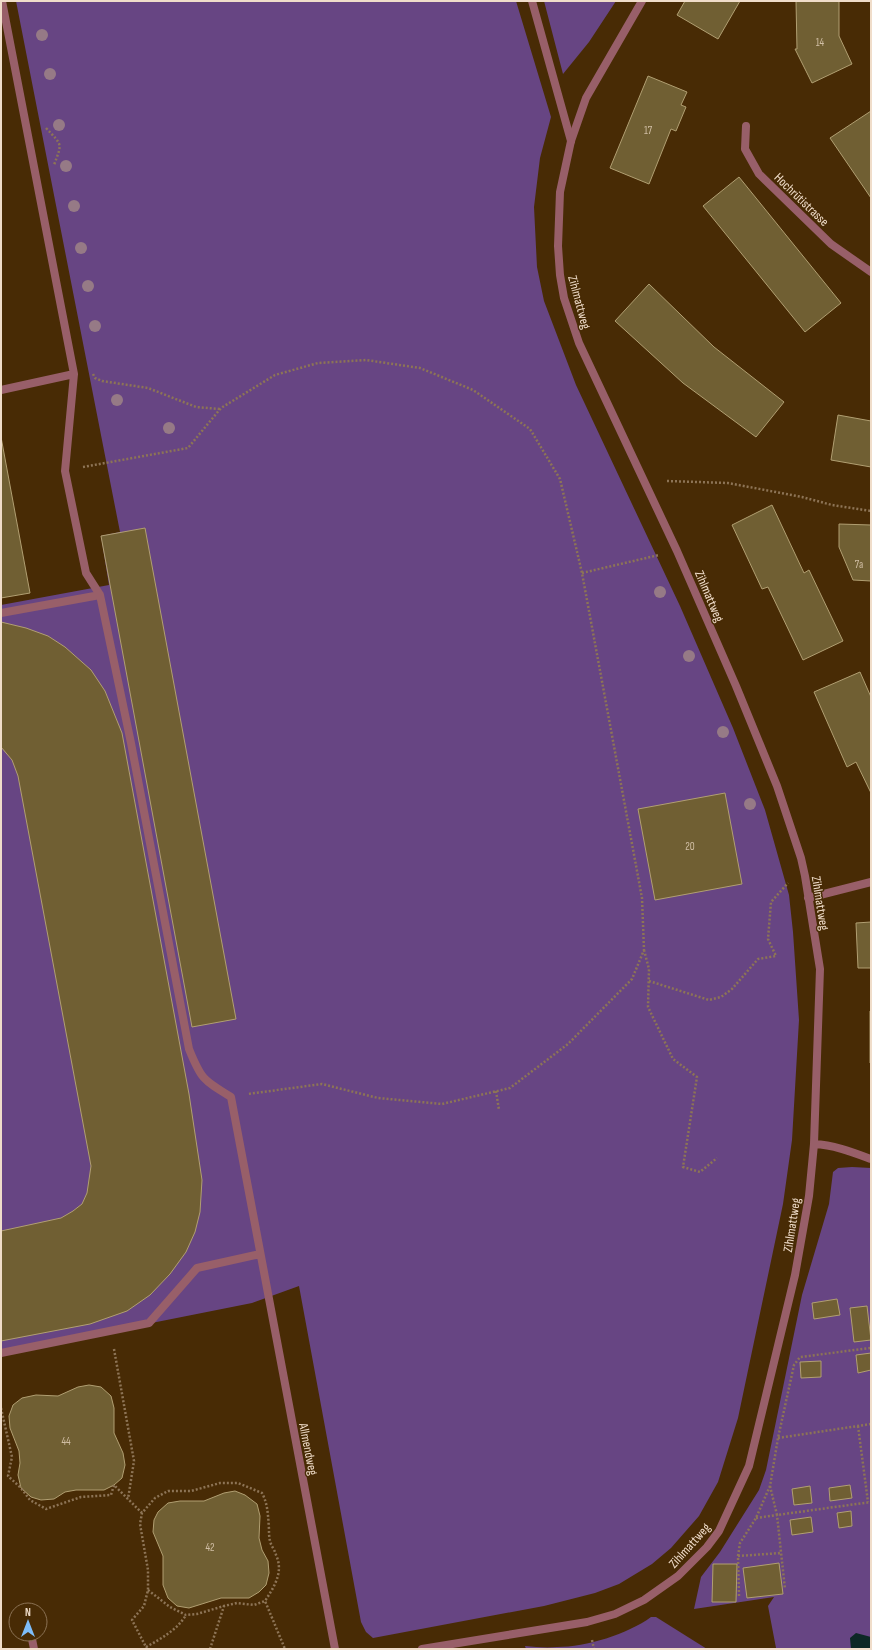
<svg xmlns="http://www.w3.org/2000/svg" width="872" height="1650" font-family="'Sofia Sans Condensed',sans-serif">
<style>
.green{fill:#674583}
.water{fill:#0d2826}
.building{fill:#705f33;stroke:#b19f72}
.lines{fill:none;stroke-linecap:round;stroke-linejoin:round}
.path{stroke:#8d7456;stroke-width:2.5;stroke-dasharray:2 2;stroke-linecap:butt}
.service{stroke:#985f69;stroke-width:8}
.minor{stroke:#985f69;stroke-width:8}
.tree{fill:#967a86}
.labels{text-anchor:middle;stroke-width:3;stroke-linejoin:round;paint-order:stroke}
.number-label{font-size:11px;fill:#d0bea4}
.street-label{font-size:13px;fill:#f0ddca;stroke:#482b05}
</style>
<rect width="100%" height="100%" fill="#482b05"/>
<!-- green -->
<path class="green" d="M 16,1 L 516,1 L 551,117 L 540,158 L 534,207 L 537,267 L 544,301 L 576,385 L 680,606 L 733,728 L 765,810 L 789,895 L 793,932 L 799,1020 L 792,1140 L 783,1204 L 738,1418 L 718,1482 L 699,1516 L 671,1548 L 652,1564 L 619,1584 L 595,1593 L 544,1606 L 373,1638 L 366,1632 L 361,1622 L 299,1286 L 252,1303 L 1,1353 L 1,605 L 109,585 L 101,536 L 120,532 Z
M 544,1 L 616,1 L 589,42 L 563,74 Z
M 852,1167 L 871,1168 L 871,1649 L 771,1649 L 776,1648 L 768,1606 L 774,1597 L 694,1609 L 701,1577 L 720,1552 L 759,1490 L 766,1470 L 802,1295 L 829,1204 L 833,1172 L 838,1168 Z
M 651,1617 L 656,1617 L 707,1649 L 526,1649 L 525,1646 C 536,1647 546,1648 557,1647 C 586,1647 628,1634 651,1617 Z"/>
<!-- water -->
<path class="water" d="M 856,1633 L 871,1637 L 871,1649 L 851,1649 L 850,1638 Z"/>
<!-- building -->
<path class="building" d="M 685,1 L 740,1 L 718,39 L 677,15 Z
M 796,1 L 839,1 L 839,36 L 852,64 L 812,83 L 795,49 L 797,49 Z
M 648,76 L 687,92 L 681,105 L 686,107 L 676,131 L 671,129 L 649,184 L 610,168 Z
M 871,111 L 871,198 L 830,138 Z
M 739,177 L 841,303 L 805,332 L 703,206 Z
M 649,284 L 714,347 L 784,402 L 756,437 L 683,383 L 615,321 Z
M 838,415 L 871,421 L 871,467 L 831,460 Z
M 1,437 L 30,593 L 1,598 Z
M 772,505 L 804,573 L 809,570 L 843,641 L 803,660 L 768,587 L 762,589 L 732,525 Z
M 839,524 L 871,525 L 871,581 L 853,580 L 839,547 Z
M 145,528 L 236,1019 L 192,1027 L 101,536 Z
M 1,622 L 26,628 L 48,636 L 65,647 L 91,670 L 105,691 L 122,733 L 189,1094 L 202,1180 L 200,1212 L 195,1232 L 186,1252 L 170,1274 L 150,1295 L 127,1311 L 90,1324 L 1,1341 L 1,1231 L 61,1218 L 73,1211 L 82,1204 L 87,1193 L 91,1166 L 18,776 L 12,760 L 1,747 Z
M 860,672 L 871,697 L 871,793 L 856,762 L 847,767 L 814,692 Z
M 725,793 L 742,884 L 655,900 L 638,809 Z
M 871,922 L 871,968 L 858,968 L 856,923 Z
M 870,1011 L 871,1011 L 871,1063 L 870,1063 Z
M 837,1299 L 840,1315 L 814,1319 L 812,1303 Z
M 867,1306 L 871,1340 L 854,1342 L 850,1308 Z
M 871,1353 L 871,1370 L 858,1373 L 856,1355 Z
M 821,1361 L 821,1377 L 801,1378 L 800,1362 Z
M 89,1385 L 101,1387 L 111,1396 L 114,1408 L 114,1433 L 123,1453 L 125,1465 L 122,1478 L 114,1485 L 104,1490 L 76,1490 L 65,1492 L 54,1499 L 41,1500 L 31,1497 L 21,1488 L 18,1475 L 20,1463 L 19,1451 L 10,1428 L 9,1416 L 13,1405 L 22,1398 L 36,1395 L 58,1396 L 78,1387 Z
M 850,1485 L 852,1498 L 830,1501 L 829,1488 Z
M 810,1486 L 812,1503 L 794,1505 L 792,1489 Z
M 235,1491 L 245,1495 L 257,1504 L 260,1516 L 259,1538 L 262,1550 L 268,1561 L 269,1573 L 266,1585 L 259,1592 L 249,1598 L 221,1598 L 189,1608 L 177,1606 L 168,1598 L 163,1585 L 163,1556 L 153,1532 L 154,1520 L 158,1512 L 168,1503 L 180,1501 L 204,1501 L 224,1493 Z
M 851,1511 L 852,1526 L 839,1528 L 837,1513 Z
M 811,1517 L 813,1532 L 792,1535 L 790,1520 Z
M 779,1563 L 783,1594 L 747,1598 L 743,1568 Z
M 713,1564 L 737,1564 L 736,1602 L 712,1602 Z"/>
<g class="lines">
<!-- path -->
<path class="path" d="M 46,128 C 63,146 62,143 54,165
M 93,374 L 95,378 L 102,381 L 148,388 L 196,407 L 220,409
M 83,467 L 188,448 L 221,408 L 275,375 L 318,363 L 366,360 L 420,368 L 473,390 L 530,429 L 560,479 L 582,573 L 642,898 L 644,950 L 632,979 L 568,1044 L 510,1088 L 442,1104 L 378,1098 L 322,1084 L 248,1094
M 667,481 L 728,483 L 802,497 L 832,505 L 871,511
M 582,573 L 659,555
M 644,950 L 649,969 L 648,1007 L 673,1059 L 697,1077 L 683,1167 L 700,1172 L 717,1158
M 649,981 L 709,1000 L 721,997 L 732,989 L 758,959 L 776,956 L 768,939 L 771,902 L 788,883
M 496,1091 L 499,1110
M 114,1349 L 134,1461 L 128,1499
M 1,1408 L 12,1457 L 8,1476 L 21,1488 L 30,1500 L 46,1509 L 81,1497 L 111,1495 L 114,1485 L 142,1513
M 858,1426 L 868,1502
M 778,1438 L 871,1424
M 770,1486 L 777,1515 L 871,1502
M 756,1518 L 777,1515 L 785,1589
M 738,1556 L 781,1553
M 148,1590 L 170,1607 L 186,1615 L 197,1614 L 224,1606 L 237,1603 L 254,1605 L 265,1601
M 739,1596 L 738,1556 L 740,1543 L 756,1518 L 770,1486 L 778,1438 L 794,1365 L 800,1357 L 871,1348
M 592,1640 L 594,1649
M 146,1647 C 162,1638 177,1630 186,1615
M 147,1649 L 132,1620 L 144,1606 L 148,1590 L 148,1570 L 140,1524 L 142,1513 L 155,1498 L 168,1491 L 191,1491 L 220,1483 L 238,1483 L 262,1493 C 268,1504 268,1516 269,1529 C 269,1533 269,1537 270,1541 C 271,1546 275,1550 276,1555 C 284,1572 274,1587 265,1601 L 285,1649
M 210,1649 L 224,1606"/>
<!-- service -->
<path class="service" d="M 2,1 L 74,374 L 65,471 L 86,573 L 100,595 L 131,743 L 189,1049 C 201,1079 203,1080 231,1097 L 335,1649
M 532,1 L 571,141
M 1,390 L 74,374
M 1,613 L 100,595
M 1,1353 L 149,1323 L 197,1268 L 260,1254
M 31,1634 L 34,1649"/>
<!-- minor -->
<path class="minor" d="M 746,126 L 745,149 L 759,174 L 831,244 L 871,272
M 808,898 L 871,882
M 814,1144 C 834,1145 852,1152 871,1159
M 422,1649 L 587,1622 L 615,1614 L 644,1600 L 678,1576 L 707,1547 L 719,1531 L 749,1466 L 795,1275 L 809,1196 L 814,1144 L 820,969 L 805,876 L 801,858 L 777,786 L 736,686 L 677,551 L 579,343 L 564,298 L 560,275 L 558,246 L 560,192 L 571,141 L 586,98 L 642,1"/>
</g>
<!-- trees -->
<g class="tree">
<circle cx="42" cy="35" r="6"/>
<circle cx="50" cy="74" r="6"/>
<circle cx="59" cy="125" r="6"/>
<circle cx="66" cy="166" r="6"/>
<circle cx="74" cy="206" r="6"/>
<circle cx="81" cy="248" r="6"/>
<circle cx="88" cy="286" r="6"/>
<circle cx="95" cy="326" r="6"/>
<circle cx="117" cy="400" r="6"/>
<circle cx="169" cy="428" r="6"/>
<circle cx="660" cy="592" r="6"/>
<circle cx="689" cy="656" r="6"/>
<circle cx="723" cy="732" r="6"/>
<circle cx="750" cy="804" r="6"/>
</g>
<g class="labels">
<!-- number labels -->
<g class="number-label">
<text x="820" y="46">14</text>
<text x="648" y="134">17</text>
<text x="859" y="568">7a</text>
<text x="690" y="850">20</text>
<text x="66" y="1445">44</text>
<text x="210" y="1551">42</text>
</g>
<!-- street labels -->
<g class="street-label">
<text transform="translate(802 199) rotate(44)" y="5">Hochrütistrasse</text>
<text transform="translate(580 302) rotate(75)" y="5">Zihlmattweg</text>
<text transform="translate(710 596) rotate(67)" y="5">Zihlmattweg</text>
<text transform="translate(821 903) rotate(81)" y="5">Zihlmattweg</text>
<text transform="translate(791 1225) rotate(-81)" y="5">Zihlmattweg</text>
<text transform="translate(309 1449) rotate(79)" y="5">Allmendweg</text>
<text transform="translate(689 1545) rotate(-48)" y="5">Zihlmattweg</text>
</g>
</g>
<!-- border -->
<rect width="872" height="1650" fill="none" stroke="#f0ddca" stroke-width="4"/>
<!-- north arrow -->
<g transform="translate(28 1622)"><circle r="19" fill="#482b05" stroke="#8b7254"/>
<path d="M0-3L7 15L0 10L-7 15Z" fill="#7ebdf9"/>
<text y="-6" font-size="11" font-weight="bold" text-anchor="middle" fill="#f0ddca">N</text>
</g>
</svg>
